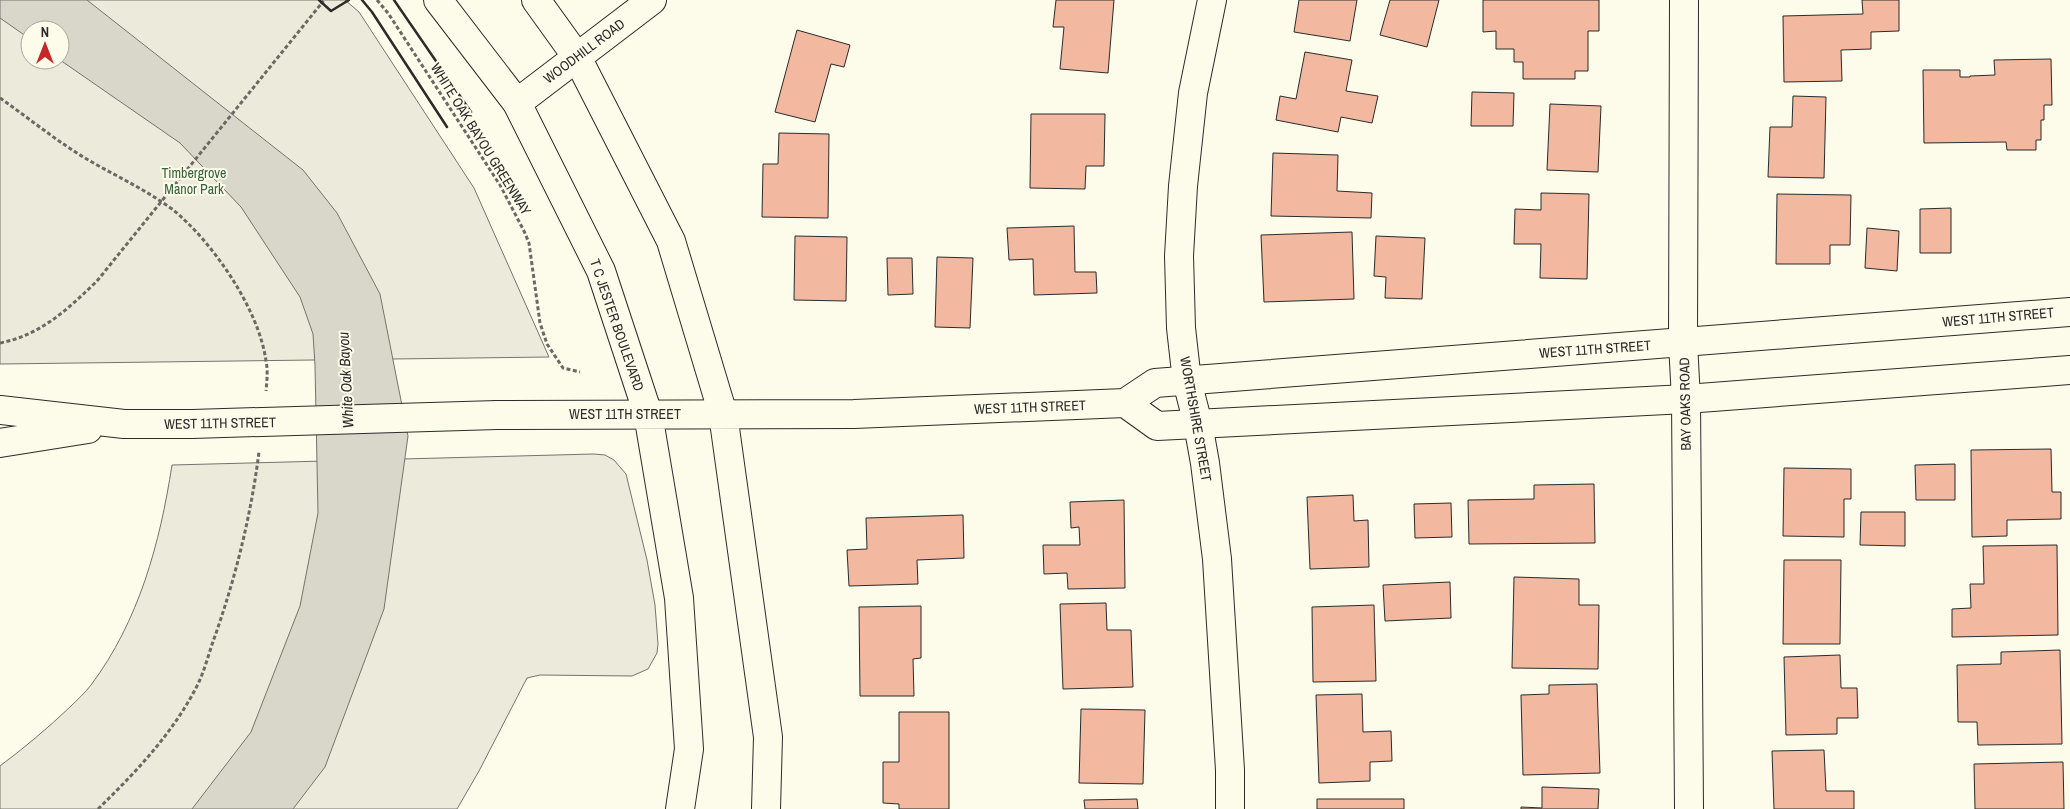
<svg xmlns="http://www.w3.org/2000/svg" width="2070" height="809" font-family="'Archivo Narrow',sans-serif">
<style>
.green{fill:#ecebdb;stroke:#74746e;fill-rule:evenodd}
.water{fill:#d8d7c9;stroke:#74746e}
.building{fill:#f2b8a0;stroke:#2b2b2b}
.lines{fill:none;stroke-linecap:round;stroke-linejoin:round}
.minor-casing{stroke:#2b2b2b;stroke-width:30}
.major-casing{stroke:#2b2b2b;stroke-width:30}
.path{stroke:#6a6964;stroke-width:3;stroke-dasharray:4 2.5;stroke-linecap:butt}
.minor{stroke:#fdfbea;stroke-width:28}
.major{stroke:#fdfbea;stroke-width:28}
.major-bridge-casing{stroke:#2b2b2b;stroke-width:30;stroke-linecap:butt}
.path-bridge{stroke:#6a6964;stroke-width:3;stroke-dasharray:4 2.5;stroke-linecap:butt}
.major-bridge{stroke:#fdfbea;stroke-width:28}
.wall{stroke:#2b2b2b;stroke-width:2.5}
.labels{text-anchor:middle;stroke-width:4;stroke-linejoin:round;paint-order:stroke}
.street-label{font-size:14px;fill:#2b2b2b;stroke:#fdfbea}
.park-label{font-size:14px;fill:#34623c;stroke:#fdfbea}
.water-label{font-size:15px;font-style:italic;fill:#2b2b2b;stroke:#fdfbea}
</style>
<rect width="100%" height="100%" fill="#fdfbea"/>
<!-- green -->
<path class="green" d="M 0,0 L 345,0 L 359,12 L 474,188 L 549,357 L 0,364 ZM 30,30 L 60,30 L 60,60 L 30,60 Z
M 594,454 L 605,455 L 614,460 L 626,474 L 647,560 L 655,605 L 658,644 L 657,653 L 648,669 L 632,676 L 540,675 L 527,678 L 479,771 L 457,809 L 0,809 L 0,766 C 24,748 48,728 70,707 C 77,700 85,693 91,685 C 139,621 160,543 172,465 Z"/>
<!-- water -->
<path class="water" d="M 0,0 L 87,0 L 303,170 L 337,213 L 380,294 L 408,436 L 384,609 L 325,767 L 293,809 L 192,809 L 251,732 L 300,606 L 318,513 L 315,365 L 313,334 L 300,297 L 241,207 L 180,143 L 60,60 L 60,30 L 30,30 L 30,39 L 0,18 Z"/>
<!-- building -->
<path class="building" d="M 1056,0 L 1114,0 L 1108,73 L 1060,69 L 1064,27 L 1053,27 Z
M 1299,0 L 1357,0 L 1350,41 L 1294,32 Z
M 1390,0 L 1439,0 L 1427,47 L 1380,35 Z
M 1483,0 L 1599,0 L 1599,31 L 1588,31 L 1588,71 L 1575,71 L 1575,79 L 1523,79 L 1523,62 L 1514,62 L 1514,49 L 1496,49 L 1496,31 L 1483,32 Z
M 1862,0 L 1899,0 L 1899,31 L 1871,32 L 1871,49 L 1841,50 L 1842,81 L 1784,82 L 1783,16 L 1863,14 Z
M 797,30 L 850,45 L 844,67 L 831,64 L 815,122 L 775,112 Z
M 1305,52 L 1352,60 L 1346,91 L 1378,96 L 1372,123 L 1341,117 L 1338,132 L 1276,120 L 1280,96 L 1296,99 Z
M 2051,59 L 2052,105 L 2044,105 L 2044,120 L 2041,120 L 2041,140 L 2036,140 L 2036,150 L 2007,150 L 2006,142 L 1924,143 L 1923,70 L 1960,70 L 1960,77 L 1970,77 L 1970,76 L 1995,75 L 1994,60 Z
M 1472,92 L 1514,93 L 1513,126 L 1471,126 Z
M 1793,96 L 1826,97 L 1824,178 L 1768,177 L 1770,127 L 1792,127 Z
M 1550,104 L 1601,106 L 1598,172 L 1547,170 Z
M 1031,114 L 1105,114 L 1104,166 L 1086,166 L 1085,189 L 1030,188 Z
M 779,133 L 829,134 L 828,218 L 762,217 L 763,164 L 778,164 Z
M 1273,153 L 1338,155 L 1337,191 L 1372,193 L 1371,218 L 1271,216 Z
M 1541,193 L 1589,194 L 1587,279 L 1540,278 L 1541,244 L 1514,244 L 1515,209 L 1541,210 Z
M 1777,194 L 1851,195 L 1850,245 L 1830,245 L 1830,264 L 1776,264 Z
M 1951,208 L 1951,253 L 1920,253 L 1920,209 Z
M 1074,226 L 1075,272 L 1096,272 L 1097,293 L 1034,295 L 1033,259 L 1009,260 L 1007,228 Z
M 1867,228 L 1899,231 L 1897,271 L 1865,268 Z
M 1352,232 L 1354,299 L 1264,302 L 1261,235 Z
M 795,236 L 847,237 L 846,301 L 794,300 Z
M 1376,236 L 1425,238 L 1422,299 L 1385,298 L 1386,277 L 1374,276 Z
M 937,257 L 973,258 L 970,328 L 935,327 Z
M 887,258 L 912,258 L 913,294 L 888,295 Z
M 2051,449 L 2052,492 L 2061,492 L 2061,519 L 2007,520 L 2007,536 L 1972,537 L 1971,450 Z
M 1955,464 L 1955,500 L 1916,500 L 1915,465 Z
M 1784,468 L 1851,469 L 1851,499 L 1844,499 L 1844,537 L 1783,536 Z
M 1594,484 L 1595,543 L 1469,544 L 1468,500 L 1534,499 L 1534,485 Z
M 1353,495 L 1354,521 L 1368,520 L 1369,567 L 1310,569 L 1307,497 Z
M 1124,500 L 1125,588 L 1068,589 L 1067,573 L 1044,574 L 1043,545 L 1080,545 L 1079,527 L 1071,528 L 1070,502 Z
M 1451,503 L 1452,537 L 1415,538 L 1414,504 Z
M 1861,512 L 1905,512 L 1905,546 L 1860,545 Z
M 963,515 L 964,558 L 917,560 L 918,584 L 849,586 L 847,550 L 867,549 L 866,518 Z
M 2057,545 L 2058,635 L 1952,637 L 1952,609 L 1971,608 L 1970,584 L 1984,584 L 1983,546 Z
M 1784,560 L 1841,560 L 1840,644 L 1783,644 Z
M 1514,577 L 1579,579 L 1579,605 L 1599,605 L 1598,669 L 1512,668 Z
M 1450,582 L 1451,618 L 1385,621 L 1383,585 Z
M 1106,603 L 1107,630 L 1131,630 L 1133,687 L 1063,689 L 1060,604 Z
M 1374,605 L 1376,681 L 1313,682 L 1312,607 Z
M 921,606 L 921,658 L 913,659 L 914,696 L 860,696 L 859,607 Z
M 2060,650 L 2062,744 L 1978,745 L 1977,722 L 1958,722 L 1957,665 L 2001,664 L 2001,652 Z
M 1840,655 L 1841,688 L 1857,688 L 1858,718 L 1837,718 L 1837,734 L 1786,735 L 1784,657 Z
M 1597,684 L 1600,773 L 1523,775 L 1521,695 L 1549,694 L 1549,685 Z
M 1362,694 L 1363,732 L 1391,731 L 1392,761 L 1370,762 L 1370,781 L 1319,783 L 1316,695 Z
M 1081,709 L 1145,710 L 1143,784 L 1079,783 Z
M 899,712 L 949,712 L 949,809 L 899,809 L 899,804 L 883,803 L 883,762 L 899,762 Z
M 1824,750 L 1826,791 L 1854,791 L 1854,809 L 1774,809 L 1772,751 Z
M 2063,762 L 2064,809 L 1975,809 L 1974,764 Z
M 1542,787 L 1599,789 L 1598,809 L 1521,809 L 1521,807 L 1542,808 Z
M 1137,799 L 1138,809 L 1085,809 L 1084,800 Z
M 1317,799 L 1404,799 L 1404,809 L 1317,809 Z"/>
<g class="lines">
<defs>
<path id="minor" d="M 1212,0 L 1193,93 L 1183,186 L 1179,256 L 1181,328 L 1187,381 L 1198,424 L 1205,463 L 1217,559 L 1230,770 L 1230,809
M 1684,0 L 1683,343 L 1686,399 L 1689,809
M 517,103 L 652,0"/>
<path id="major" d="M 438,0 L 517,103 L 601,271 L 648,414 L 679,598 L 689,749 L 680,809
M 536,0 L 577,57 L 671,241 L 723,414 L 768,737 L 766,809
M 1125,403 L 1157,426 L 1686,399 L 2070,370
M 0,410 L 124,424 L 192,424
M 497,415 L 854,414 L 1125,403 L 1155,383 L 2070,312
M 0,443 L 88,429"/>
</defs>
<!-- minor casing -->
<use href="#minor" class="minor-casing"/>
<!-- major casing -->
<use href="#major" class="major-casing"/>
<!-- path -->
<path class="path" d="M 377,0 L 388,13 L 500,185 L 524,231 L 529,243 L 540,323 L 547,344 L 563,368 L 580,372
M 321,4 L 324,0
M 0,98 C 30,119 59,143 90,161 C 118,177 146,190 172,209 C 212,241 259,309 266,361 C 268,370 267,381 266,391
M 0,343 C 41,335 68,309 97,281
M 98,809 C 136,772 173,733 197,686 C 205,670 209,652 215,636 C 236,576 251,515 259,452"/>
<!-- minor -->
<use href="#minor" class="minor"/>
<!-- major -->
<use href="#major" class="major"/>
<defs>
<path id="major-bridge" d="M 192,424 L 497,415"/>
</defs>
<!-- major-bridge casing -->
<use href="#major-bridge" class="major-bridge-casing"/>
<!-- path-bridge -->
<path class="path-bridge" d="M 97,281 L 321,4"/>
<!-- major-bridge -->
<use href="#major-bridge" class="major-bridge"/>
<!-- wall -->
<path class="wall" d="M 319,0 L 331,11 L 349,0
M 362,0 L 372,12 L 447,127
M 394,0 L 471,112"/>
</g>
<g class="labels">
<!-- street labels -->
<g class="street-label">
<text transform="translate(584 51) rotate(-37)" y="5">WOODHILL ROAD</text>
<text transform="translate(481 139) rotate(58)" y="5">WHITE OAK BAYOU GREENWAY</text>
<text transform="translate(1998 317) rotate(-5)" y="5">WEST 11TH STREET</text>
<text transform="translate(617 325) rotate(71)" y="5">T C JESTER BOULEVARD</text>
<text transform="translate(1595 349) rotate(-4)" y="5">WEST 11TH STREET</text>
<text transform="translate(1685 404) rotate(-91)" y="5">BAY OAKS ROAD</text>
<text transform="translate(1030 407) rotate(-2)" y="5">WEST 11TH STREET</text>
<text x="625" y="419">WEST 11TH STREET</text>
<text transform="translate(1196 419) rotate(80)" y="5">WORTHSHIRE STREET</text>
<text transform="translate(220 423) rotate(-1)" y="5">WEST 11TH STREET</text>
</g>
<!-- park labels -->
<g class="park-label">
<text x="194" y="178">Timbergrove<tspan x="194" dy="16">Manor Park</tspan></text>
</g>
<!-- water labels -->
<g class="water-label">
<text transform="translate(346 380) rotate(-93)" y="5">White Oak Bayou</text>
</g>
</g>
<!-- north arrow -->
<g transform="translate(45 45)"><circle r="24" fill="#fdfbea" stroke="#a9a89e"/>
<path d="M0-4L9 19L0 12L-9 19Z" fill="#c62828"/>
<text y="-8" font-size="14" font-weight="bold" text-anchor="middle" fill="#2b2b2b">N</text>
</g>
</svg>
